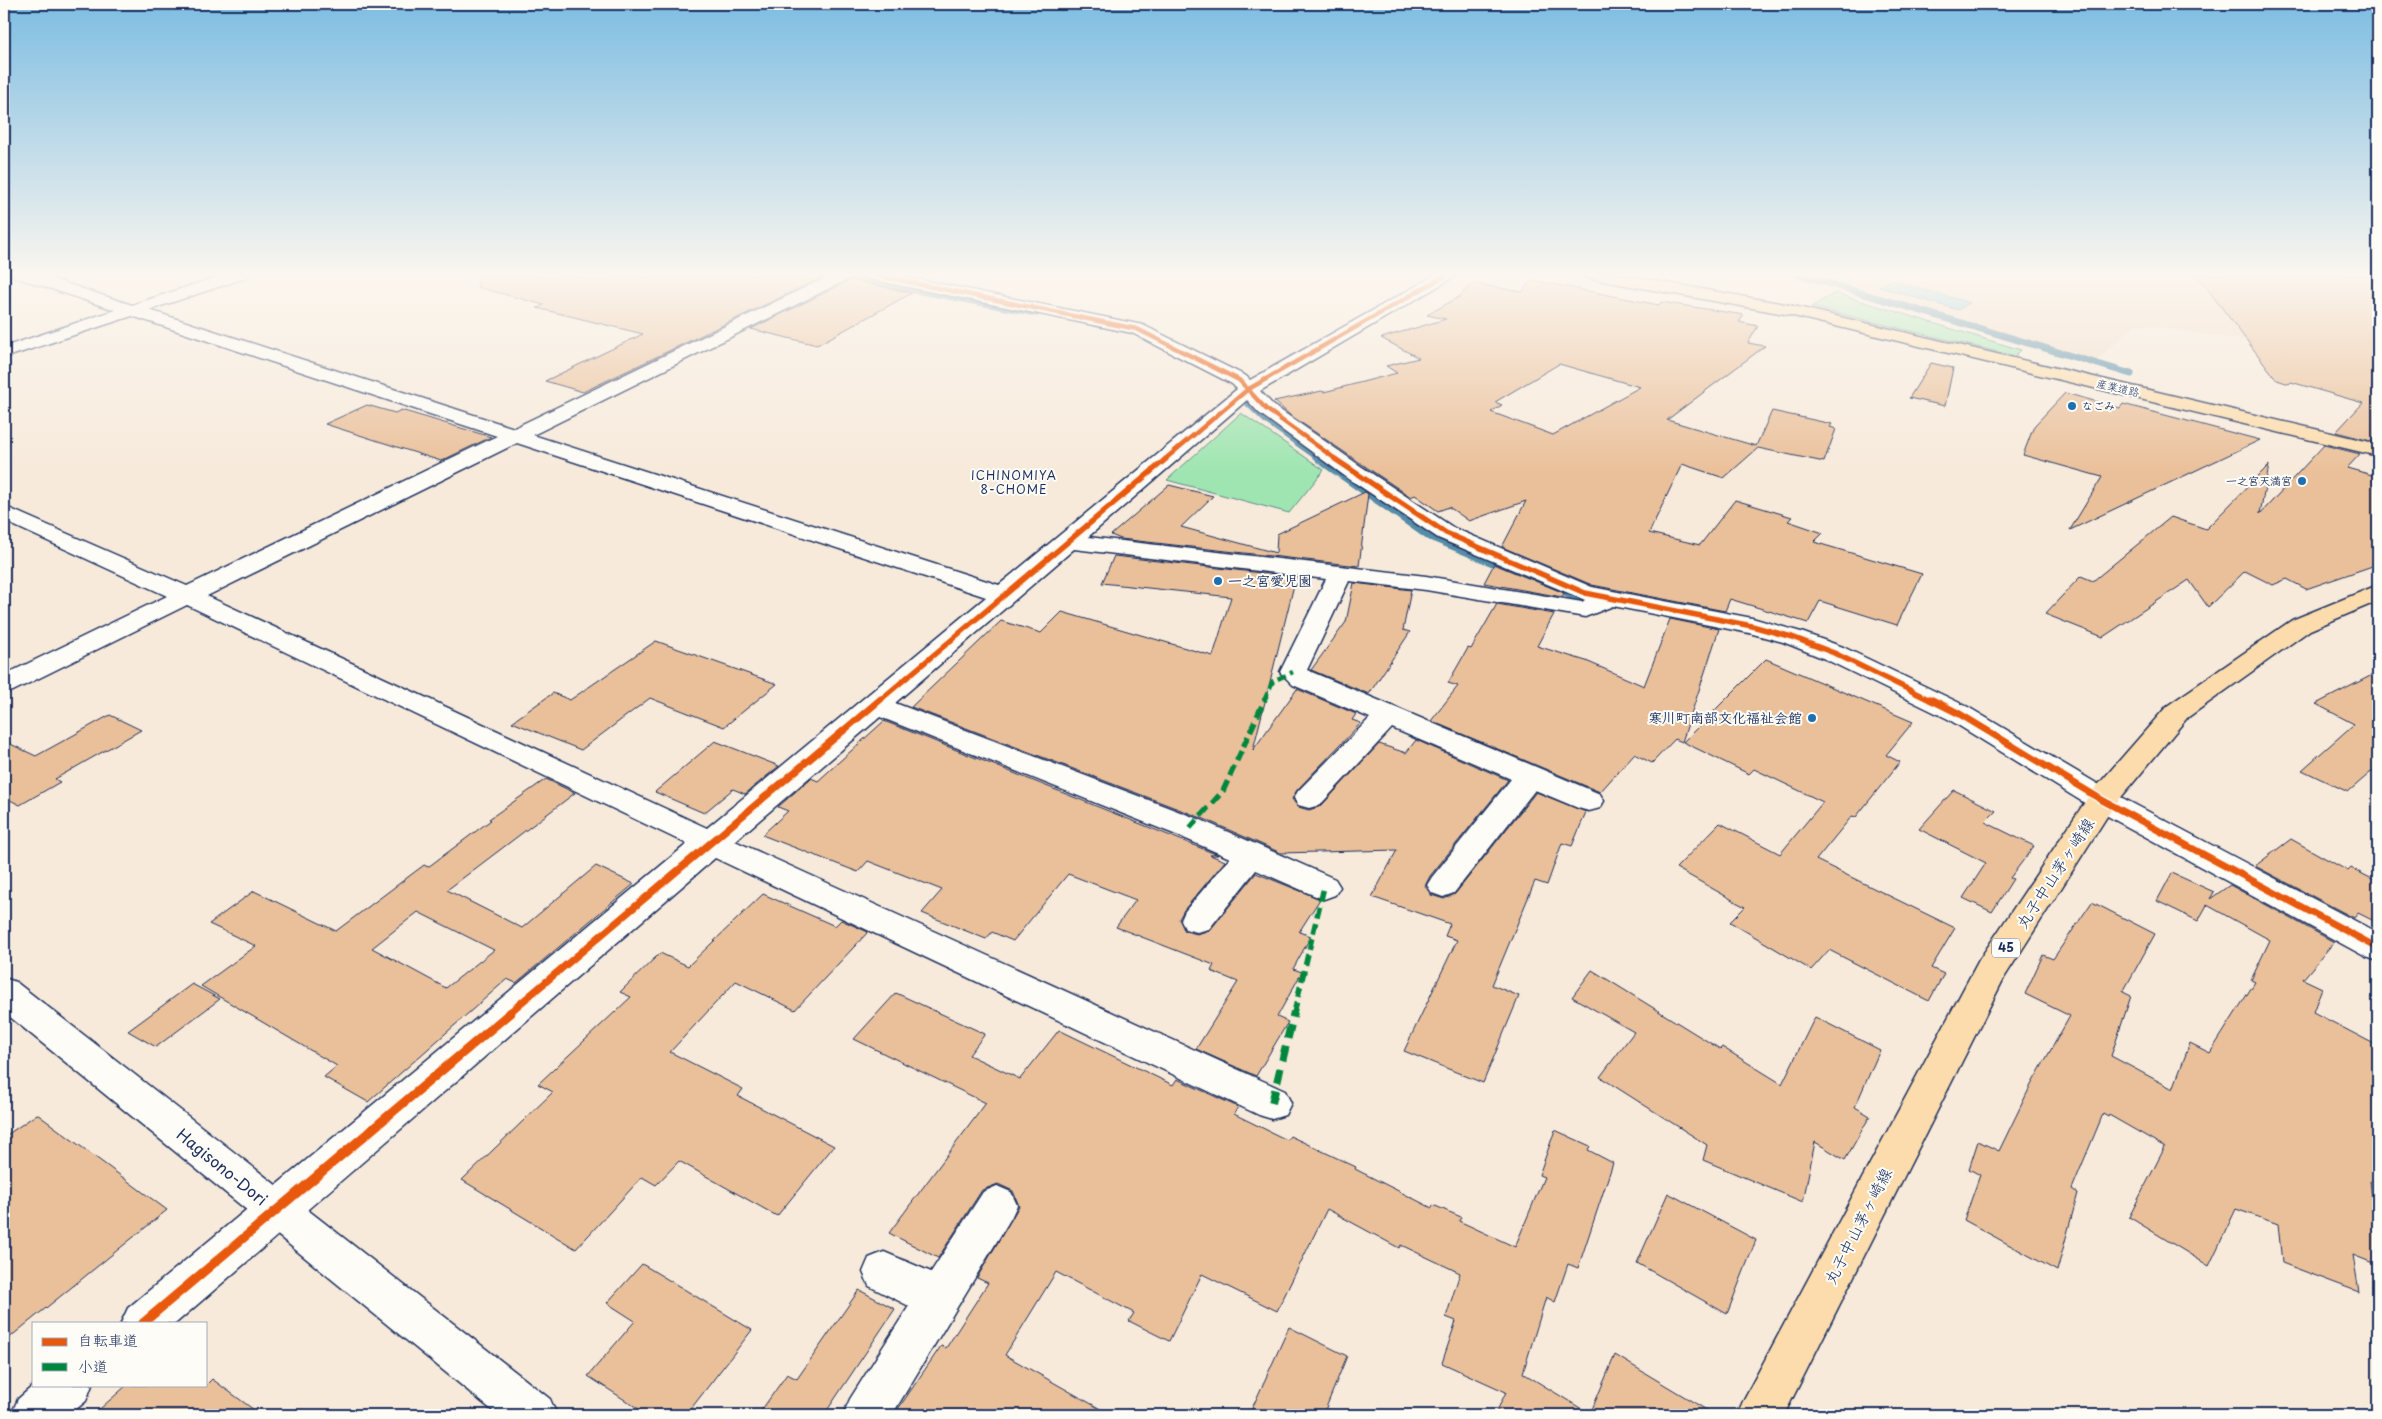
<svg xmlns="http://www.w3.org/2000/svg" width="2382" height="1419" font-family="'Playpen Sans','Klee One',sans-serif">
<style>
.built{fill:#f3ddc8}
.green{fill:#9fe5b1;stroke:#5d8a88}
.water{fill:#7ccad9;stroke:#558ca8}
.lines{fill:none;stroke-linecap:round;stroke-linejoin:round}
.stream-far1{stroke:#558ca8;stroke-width:7}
.stream{stroke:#558ca8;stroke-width:9}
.building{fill:#eac09a;stroke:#1b2f5e;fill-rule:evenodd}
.street-casing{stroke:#1b2f5e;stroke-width:3}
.secondary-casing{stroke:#1b2f5e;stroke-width:3}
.primary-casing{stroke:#1b2f5e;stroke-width:3}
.street{fill:#fdfcf7;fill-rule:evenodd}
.secondary{fill:#fdfcf7;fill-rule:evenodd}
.primary{fill:#fcdcac;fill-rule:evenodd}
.quiet-far2{stroke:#00873e;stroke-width:4.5;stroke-dasharray:9 4.5;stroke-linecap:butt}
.quiet-far1{stroke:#00873e;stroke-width:5.5;stroke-dasharray:11 5.5;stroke-linecap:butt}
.quiet{stroke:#00873e;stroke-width:8;stroke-dasharray:14 8;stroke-linecap:butt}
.cycleway-far3-casing{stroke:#fdfcf7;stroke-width:6}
.cycleway-far2-casing{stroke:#fdfcf7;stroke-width:8}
.cycleway-far1-casing{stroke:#fdfcf7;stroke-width:10}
.cycleway-casing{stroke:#fdfcf7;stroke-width:12}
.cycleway-far3{stroke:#e8590c;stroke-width:4.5}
.cycleway-far2{stroke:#e8590c;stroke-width:5.5}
.cycleway-far1{stroke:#e8590c;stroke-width:7}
.cycleway{stroke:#e8590c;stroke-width:9}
.poi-dot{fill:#1f6fb2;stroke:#fdfcf7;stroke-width:2}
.labels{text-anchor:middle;stroke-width:4;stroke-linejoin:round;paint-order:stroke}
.far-street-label{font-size:11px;fill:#1b2f5e;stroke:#fdfcf7}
.far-poi-label{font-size:11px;font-weight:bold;fill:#1b2f5e;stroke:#fdfcf7;text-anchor:start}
.far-neighbourhood-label{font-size:12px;letter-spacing:1px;fill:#1b2f5e;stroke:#fdfcf7}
.shield{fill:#fdfcf7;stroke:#5f6c8c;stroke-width:1}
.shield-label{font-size:12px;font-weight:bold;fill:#1b2f5e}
.poi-label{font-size:14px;font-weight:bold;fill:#1b2f5e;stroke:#fdfcf7;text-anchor:start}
.near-street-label{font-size:16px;fill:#1b2f5e;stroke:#fdfcf7}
</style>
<rect width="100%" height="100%" fill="#f7eadb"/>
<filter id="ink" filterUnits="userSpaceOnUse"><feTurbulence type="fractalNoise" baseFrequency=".02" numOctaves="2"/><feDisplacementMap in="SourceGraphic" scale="10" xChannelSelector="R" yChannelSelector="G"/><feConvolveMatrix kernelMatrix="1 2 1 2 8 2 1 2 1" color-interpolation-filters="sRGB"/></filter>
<g filter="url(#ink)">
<!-- built -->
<path class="built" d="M 1841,274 L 2378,274 L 2378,361 L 2136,324 L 2095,362 L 1842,284 Z"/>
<!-- green -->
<path class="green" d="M 1835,293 L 2021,350 L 2015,356 L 1811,307 Z
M 1241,413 L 1324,470 L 1289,513 L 1167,480 Z"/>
<!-- water -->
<path class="water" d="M 1891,280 L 1970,303 L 1958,310 L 1879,287 Z"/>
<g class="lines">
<!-- stream-far1 -->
<path class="stream-far1" d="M 832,274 L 1036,313
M 1798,274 L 2131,374
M 1248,403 L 1267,421 L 1322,460"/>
<!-- stream -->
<path class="stream" d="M 1320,459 L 1428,535 L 1582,599"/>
</g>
<!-- building -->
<path class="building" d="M 480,274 L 528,274 L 550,279 L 567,274 L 600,282 L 618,274 L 630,274 L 648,278 L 657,274 L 665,276 L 670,274 L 827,275 L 583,392 L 545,381 L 643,334 L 537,308 L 544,305 L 477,287 Z
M 2196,274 L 2341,274 L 2378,277 L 2378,433 L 2371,441 L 2336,432 L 2363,403 L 2291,382 L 2289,384 L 2277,380 Z
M 851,280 L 912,293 L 817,345 L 751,329 Z
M 1532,280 L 1659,305 L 1661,302 L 1744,315 L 1739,322 L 1758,326 L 1748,343 L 1765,346 L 1667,420 L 1756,446 L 1772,411 L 1832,424 L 1830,427 L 1836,429 L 1824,462 L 1758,448 L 1724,478 L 1682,464 L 1649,533 L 1700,545 L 1735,500 L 1792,517 L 1788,521 L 1823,533 L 1814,542 L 1922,574 L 1897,625 L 1820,601 L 1808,623 L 1730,599 L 1725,611 L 1592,585 L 1502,547 L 1526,501 L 1469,521 L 1449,507 L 1438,511 L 1415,495 L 1411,497 L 1372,471 L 1290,415 L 1274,401 L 1322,391 L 1324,392 L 1397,373 L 1386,366 L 1419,358 L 1381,338 L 1446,319 L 1427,315 L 1459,297 L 1472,283 L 1522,292 ZM 1559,364 L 1640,387 L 1553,435 L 1491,412 L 1502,405 L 1495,402 Z
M 1931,363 L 1953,368 L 1945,406 L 1909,398 Z
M 2065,393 L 2120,408 L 2123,404 L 2260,440 L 2070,530 L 2102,477 L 2023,455 L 2034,426 Z
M 367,405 L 395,413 L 401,410 L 491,437 L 441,461 L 325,424 Z
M 2324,445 L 2360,454 L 2347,468 L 2372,475 L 2378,499 L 2378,564 L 2306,589 L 2287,579 L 2273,585 L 2245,571 L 2208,607 L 2189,580 L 2103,637 L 2045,614 L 2081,576 L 2093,581 L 2171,517 L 2206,529 L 2269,465 L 2260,514 Z
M 1169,485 L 1213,496 L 1181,527 L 1276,553 L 1277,534 L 1365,492 L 1368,494 L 1359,566 L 1121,539 L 1111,535 Z
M 1114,556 L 1296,577 L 1253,750 L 1297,689 L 1356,714 L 1352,720 L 1361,723 L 1297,790 L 1292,799 L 1298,807 L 1309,810 L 1321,806 L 1379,744 L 1406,753 L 1416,740 L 1508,780 L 1430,876 L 1425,886 L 1431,895 L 1444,899 L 1455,894 L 1536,792 L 1586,812 L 1572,846 L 1562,843 L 1547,885 L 1535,881 L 1492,985 L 1519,996 L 1483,1083 L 1404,1051 L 1457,940 L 1445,936 L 1450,924 L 1372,897 L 1397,850 L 1281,853 L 1202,818 L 911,707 L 1001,621 L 1041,633 L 1062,612 L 1213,656 L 1231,597 L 1102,583 Z
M 1494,564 L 1564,593 L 1562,597 L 1484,583 Z
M 1354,583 L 1411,590 L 1403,630 L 1410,632 L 1369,694 L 1311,670 L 1346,622 Z
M 1497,604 L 1554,614 L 1537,646 L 1586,661 L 1644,686 L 1670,619 L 1719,629 L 1682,742 L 1675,739 L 1652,763 L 1634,754 L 1600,792 L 1431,721 L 1458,686 L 1448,683 L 1468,648 L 1471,649 Z
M 656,641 L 777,684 L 724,727 L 650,698 L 581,750 L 512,722 L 553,693 L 570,700 Z
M 1766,659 L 1913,722 L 1886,755 L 1900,762 L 1856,817 L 1852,816 L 1816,860 L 1955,928 L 1931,968 L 1944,974 L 1929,1001 L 1829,950 L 1811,970 L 1730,922 L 1745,907 L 1676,868 L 1720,823 L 1780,854 L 1823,802 L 1754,769 L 1749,774 L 1683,742 Z
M 2378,672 L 2378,766 L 2348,792 L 2302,770 L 2354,724 L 2316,704 Z
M 110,715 L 141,730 L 55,779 L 60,782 L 20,805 L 4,797 L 4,741 L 36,756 Z
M 884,721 L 1218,855 L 1210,855 L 1225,861 L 1184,910 L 1179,919 L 1185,931 L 1197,934 L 1210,930 L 1256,873 L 1320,899 L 1299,932 L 1311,936 L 1293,969 L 1302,972 L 1277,1017 L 1288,1022 L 1256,1076 L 1196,1049 L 1238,982 L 1211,971 L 1214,965 L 1116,927 L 1136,900 L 1068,874 L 1013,941 L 992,932 L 986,939 L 922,913 L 942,890 L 868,861 L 858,872 L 762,835 L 788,811 L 778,807 L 811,778 L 818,781 Z
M 715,741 L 779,766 L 745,794 L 733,789 L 704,813 L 655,792 Z
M 546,779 L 575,793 L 447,890 L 522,928 L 596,866 L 634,884 L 516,983 L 507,979 L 368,1102 L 324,1077 L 337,1066 L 201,986 L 256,946 L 209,924 L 254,891 L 336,931 L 424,865 L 428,867 L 491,820 L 489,819 ZM 418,912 L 494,950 L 446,988 L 372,948 Z
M 1954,790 L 1996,811 L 1985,822 L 2034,846 L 2010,878 L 2013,879 L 1992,912 L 1963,898 L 1986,863 L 1919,829 Z
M 2291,839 L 2348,871 L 2351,868 L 2378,882 L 2378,923 L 2358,913 L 2354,918 L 2255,866 Z
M 2172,873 L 2214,892 L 2210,899 L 2230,885 L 2334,942 L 2303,979 L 2322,988 L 2313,1012 L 2378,1046 L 2378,1186 L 2370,1181 L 2378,1246 L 2378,1265 L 2353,1255 L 2359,1292 L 2282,1263 L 2278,1224 L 2236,1209 L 2209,1266 L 2129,1217 L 2165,1147 L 2109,1115 L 2108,1117 L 2103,1114 L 2072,1189 L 2078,1193 L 2057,1271 L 1964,1220 L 1980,1175 L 1969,1169 L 1978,1141 L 1999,1151 L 2031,1085 L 2070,1016 L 2025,994 L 2043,955 L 2053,959 L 2092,902 L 2155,934 L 2123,992 L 2131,996 L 2111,1056 L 2173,1089 L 2190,1043 L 2210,1053 L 2255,982 L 2251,980 L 2270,940 L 2207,905 L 2198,921 L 2157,901 Z
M 763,894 L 835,926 L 841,920 L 868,932 L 795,1010 L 736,981 L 670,1052 L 743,1089 L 738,1096 L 834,1146 L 777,1216 L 679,1161 L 656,1185 L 642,1177 L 576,1249 L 462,1180 L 553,1092 L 538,1084 L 631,997 L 620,992 L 660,953 L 688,966 Z
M 1592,970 L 1720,1049 L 1722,1047 L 1782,1084 L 1815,1017 L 1880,1050 L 1855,1107 L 1870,1116 L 1845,1160 L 1815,1142 L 1803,1202 L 1703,1160 L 1707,1145 L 1600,1077 L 1634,1032 L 1572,997 Z
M 192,984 L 220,999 L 156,1047 L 128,1031 Z
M 896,993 L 985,1034 L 969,1055 L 1020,1079 L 1059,1030 L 1173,1085 L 1177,1079 L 1238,1107 L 1234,1114 L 1287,1140 L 1290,1136 L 1356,1167 L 1355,1169 L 1432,1208 L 1433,1205 L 1461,1217 L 1459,1221 L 1515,1247 L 1544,1177 L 1539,1175 L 1555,1130 L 1590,1146 L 1588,1150 L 1613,1163 L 1578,1268 L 1568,1264 L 1555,1302 L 1546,1297 L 1523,1373 L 1590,1414 L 1615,1355 L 1715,1415 L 1495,1415 L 1506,1392 L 1442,1363 L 1456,1321 L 1446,1317 L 1460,1273 L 1401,1245 L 1399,1248 L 1327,1209 L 1277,1311 L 1202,1274 L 1169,1341 L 1129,1321 L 1134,1313 L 1056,1272 L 1005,1355 L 1111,1415 L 894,1415 L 941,1346 L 946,1348 L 988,1283 L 977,1278 L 1019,1206 L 1013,1191 L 998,1184 L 982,1190 L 938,1258 L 889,1233 L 986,1103 L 854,1039 Z
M 37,1114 L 167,1210 L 4,1342 L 4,1137 Z
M 1668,1193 L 1756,1240 L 1727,1314 L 1637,1263 Z
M 642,1264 L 752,1330 L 686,1415 L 648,1415 L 588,1376 L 635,1321 L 607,1303 Z
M 859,1290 L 895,1309 L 824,1415 L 758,1415 L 787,1374 L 797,1379 Z
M 1289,1327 L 1347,1356 L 1323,1415 L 1249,1415 Z
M 212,1379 L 261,1415 L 93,1415 L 127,1385 L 206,1385 Z"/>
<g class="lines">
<defs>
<path id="street" d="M 13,274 L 37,274 L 132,305 L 226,274 L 250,274 L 248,277 L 149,310 L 514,428 L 833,274 L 854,274 L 852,277 L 533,435 L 999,585 L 1237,389 L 1232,384 L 1132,333 L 869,279 L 863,277 L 861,274 L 892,274 L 1143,325 L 1246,376 L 1250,380 L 1437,274 L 1456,274 L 1454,277 L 1260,391 L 1273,405 L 1362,467 L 1454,528 L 1592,587 L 1752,618 L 1801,632 L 1843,647 L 1968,707 L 2113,793 L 2378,933 L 2378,961 L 2366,957 L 2091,807 L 1948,719 L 1825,659 L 1783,642 L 1749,633 L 1613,606 L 1585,617 L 1426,590 L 1349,581 L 1307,670 L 1600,794 L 1604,801 L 1600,808 L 1589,811 L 1578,808 L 1535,790 L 1454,893 L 1443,897 L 1432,893 L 1427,885 L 1432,877 L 1511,779 L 1392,728 L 1320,805 L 1309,808 L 1298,805 L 1294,798 L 1298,791 L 1370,718 L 1293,685 L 1280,672 L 1326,579 L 1074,549 L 895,703 L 1201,820 L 1335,879 L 1340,887 L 1335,895 L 1324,899 L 1313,895 L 1256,870 L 1209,929 L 1197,932 L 1185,929 L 1181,920 L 1185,911 L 1230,858 L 1179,836 L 880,717 L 735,841 L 1285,1091 L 1291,1103 L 1285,1115 L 1272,1119 L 1259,1115 L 715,858 L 176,1323 L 121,1323 L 128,1308 L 687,844 L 187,605 L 13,691 L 4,693 L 4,675 L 167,596 L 4,521 L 4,506 L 187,586 L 497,436 L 132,316 L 4,358 L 4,347 L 115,310 L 15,277 ZM 1247,400 L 1259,413 L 1346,477 L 1438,538 L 1585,600 L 1582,602 L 1426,576 L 1088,537 ZM 517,443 L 986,597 L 707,828 L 207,596 Z
M 997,1186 L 1011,1192 L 1017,1205 L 1011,1218 L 892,1415 L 843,1415 L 850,1399 L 909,1306 L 869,1286 L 863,1272 L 869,1258 L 884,1252 L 931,1272 L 983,1192 Z
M 34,1385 L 92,1385 L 86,1401 L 69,1415 L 11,1415 L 18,1399 Z"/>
<path id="secondary" d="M 4,978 L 16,982 L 550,1399 L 557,1415 L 498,1415 L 4,1012 Z"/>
<path id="primary" d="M 1584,274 L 1618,274 L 1785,304 L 2378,444 L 2378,456 L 1785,314 L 1592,279 L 1586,277 Z
M 2378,585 L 2378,601 L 2310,630 L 2187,718 L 2113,807 L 2004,978 L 1784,1415 L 1737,1415 L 1744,1399 L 1979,960 L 2091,793 L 2167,706 L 2292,620 Z"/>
</defs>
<!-- street casing -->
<use href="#street" class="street-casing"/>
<!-- secondary casing -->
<use href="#secondary" class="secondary-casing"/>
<!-- primary casing -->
<use href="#primary" class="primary-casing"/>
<!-- street -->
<use href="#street" class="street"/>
<!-- secondary -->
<use href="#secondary" class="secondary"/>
<!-- primary -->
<use href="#primary" class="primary"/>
<!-- quiet-far2 -->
<path class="quiet-far2" d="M 1264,701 L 1273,681 L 1293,672"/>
<!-- quiet-far1 -->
<path class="quiet-far1" d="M 1190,828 L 1223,791 L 1265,699
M 1294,1013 L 1324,887"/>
<!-- quiet -->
<path class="quiet" d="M 1272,1103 L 1294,1012"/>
<defs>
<path id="cycleway-far3" d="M 869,274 L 1137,329 L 1239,380 L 1266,409 L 1337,460
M 1164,460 L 1247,390 L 1448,274"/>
<path id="cycleway-far2" d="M 1335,459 L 1446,533 L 1585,593 L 1752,626 L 1792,637 L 1834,653 L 1932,701
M 879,701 L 1166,459"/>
<path id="cycleway-far1" d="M 1930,699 L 1958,713 L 2102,800 L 2378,948
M 509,1013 L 881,699"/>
<path id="cycleway" d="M 143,1323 L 511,1012"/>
</defs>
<!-- cycleway-far3 casing -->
<use href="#cycleway-far3" class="cycleway-far3-casing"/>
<!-- cycleway-far2 casing -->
<use href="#cycleway-far2" class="cycleway-far2-casing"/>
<!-- cycleway-far1 casing -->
<use href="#cycleway-far1" class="cycleway-far1-casing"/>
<!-- cycleway casing -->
<use href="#cycleway" class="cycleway-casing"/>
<!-- cycleway-far3 -->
<use href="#cycleway-far3" class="cycleway-far3"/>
<!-- cycleway-far2 -->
<use href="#cycleway-far2" class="cycleway-far2"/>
<!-- cycleway-far1 -->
<use href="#cycleway-far1" class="cycleway-far1"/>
<!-- cycleway -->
<use href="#cycleway" class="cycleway"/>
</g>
</g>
<!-- sky -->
<linearGradient id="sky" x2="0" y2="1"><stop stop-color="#7dbde2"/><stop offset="0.58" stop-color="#fbf6ef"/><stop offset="1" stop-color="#fbf6ef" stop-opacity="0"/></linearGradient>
<rect width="2382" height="473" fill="url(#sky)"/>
<!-- markers -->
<g class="poi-dot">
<circle cx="2072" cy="406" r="5"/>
<circle cx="2302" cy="481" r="5"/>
<circle cx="1218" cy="581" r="5"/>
<circle cx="1812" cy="718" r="5"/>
</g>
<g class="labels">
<!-- far-street labels -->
<g class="far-street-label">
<text transform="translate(2118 388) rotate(13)" y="4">産業道路</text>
</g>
<!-- far-poi labels -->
<g class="far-poi-label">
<text x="2082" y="410">なごみ</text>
<text x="2292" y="485" text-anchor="end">一之宮天満宮</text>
</g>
<!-- far-neighbourhood labels -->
<g class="far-neighbourhood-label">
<text x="1014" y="480">ICHINOMIYA<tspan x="1014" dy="14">8-CHOME</tspan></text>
</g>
<!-- shield labels -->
<rect class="shield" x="1992" y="938.5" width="28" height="19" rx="4"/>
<g class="shield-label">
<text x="2006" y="952">45</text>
</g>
<!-- poi labels -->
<g class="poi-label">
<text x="1228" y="586">一之宮愛児園</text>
<text x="1802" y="723" text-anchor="end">寒川町南部文化福祉会館</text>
</g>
<!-- near-street labels -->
<g class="near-street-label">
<text transform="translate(2055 873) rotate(-57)" y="6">丸子中山茅ヶ崎線</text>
<text transform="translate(222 1167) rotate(39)" y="6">Hagisono-Dori</text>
<text transform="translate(1858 1226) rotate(-63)" y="6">丸子中山茅ヶ崎線</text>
</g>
</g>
<!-- margin -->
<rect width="2382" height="1419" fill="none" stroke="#fdfcf7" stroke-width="20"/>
<rect x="10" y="10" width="2362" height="1399" fill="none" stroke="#1b2f5e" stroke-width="2" filter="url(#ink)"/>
<!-- legend -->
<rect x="32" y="1322" width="175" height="65" fill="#fdfcf7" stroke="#a3aaba"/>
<rect x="42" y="1338" width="25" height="8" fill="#e8590c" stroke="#a3aaba"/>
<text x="78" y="1346" font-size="15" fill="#1b2f5e">自転車道</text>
<rect x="42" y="1363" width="25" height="8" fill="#00873e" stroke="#a3aaba"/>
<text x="78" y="1372" font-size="15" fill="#1b2f5e">小道</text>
</svg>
